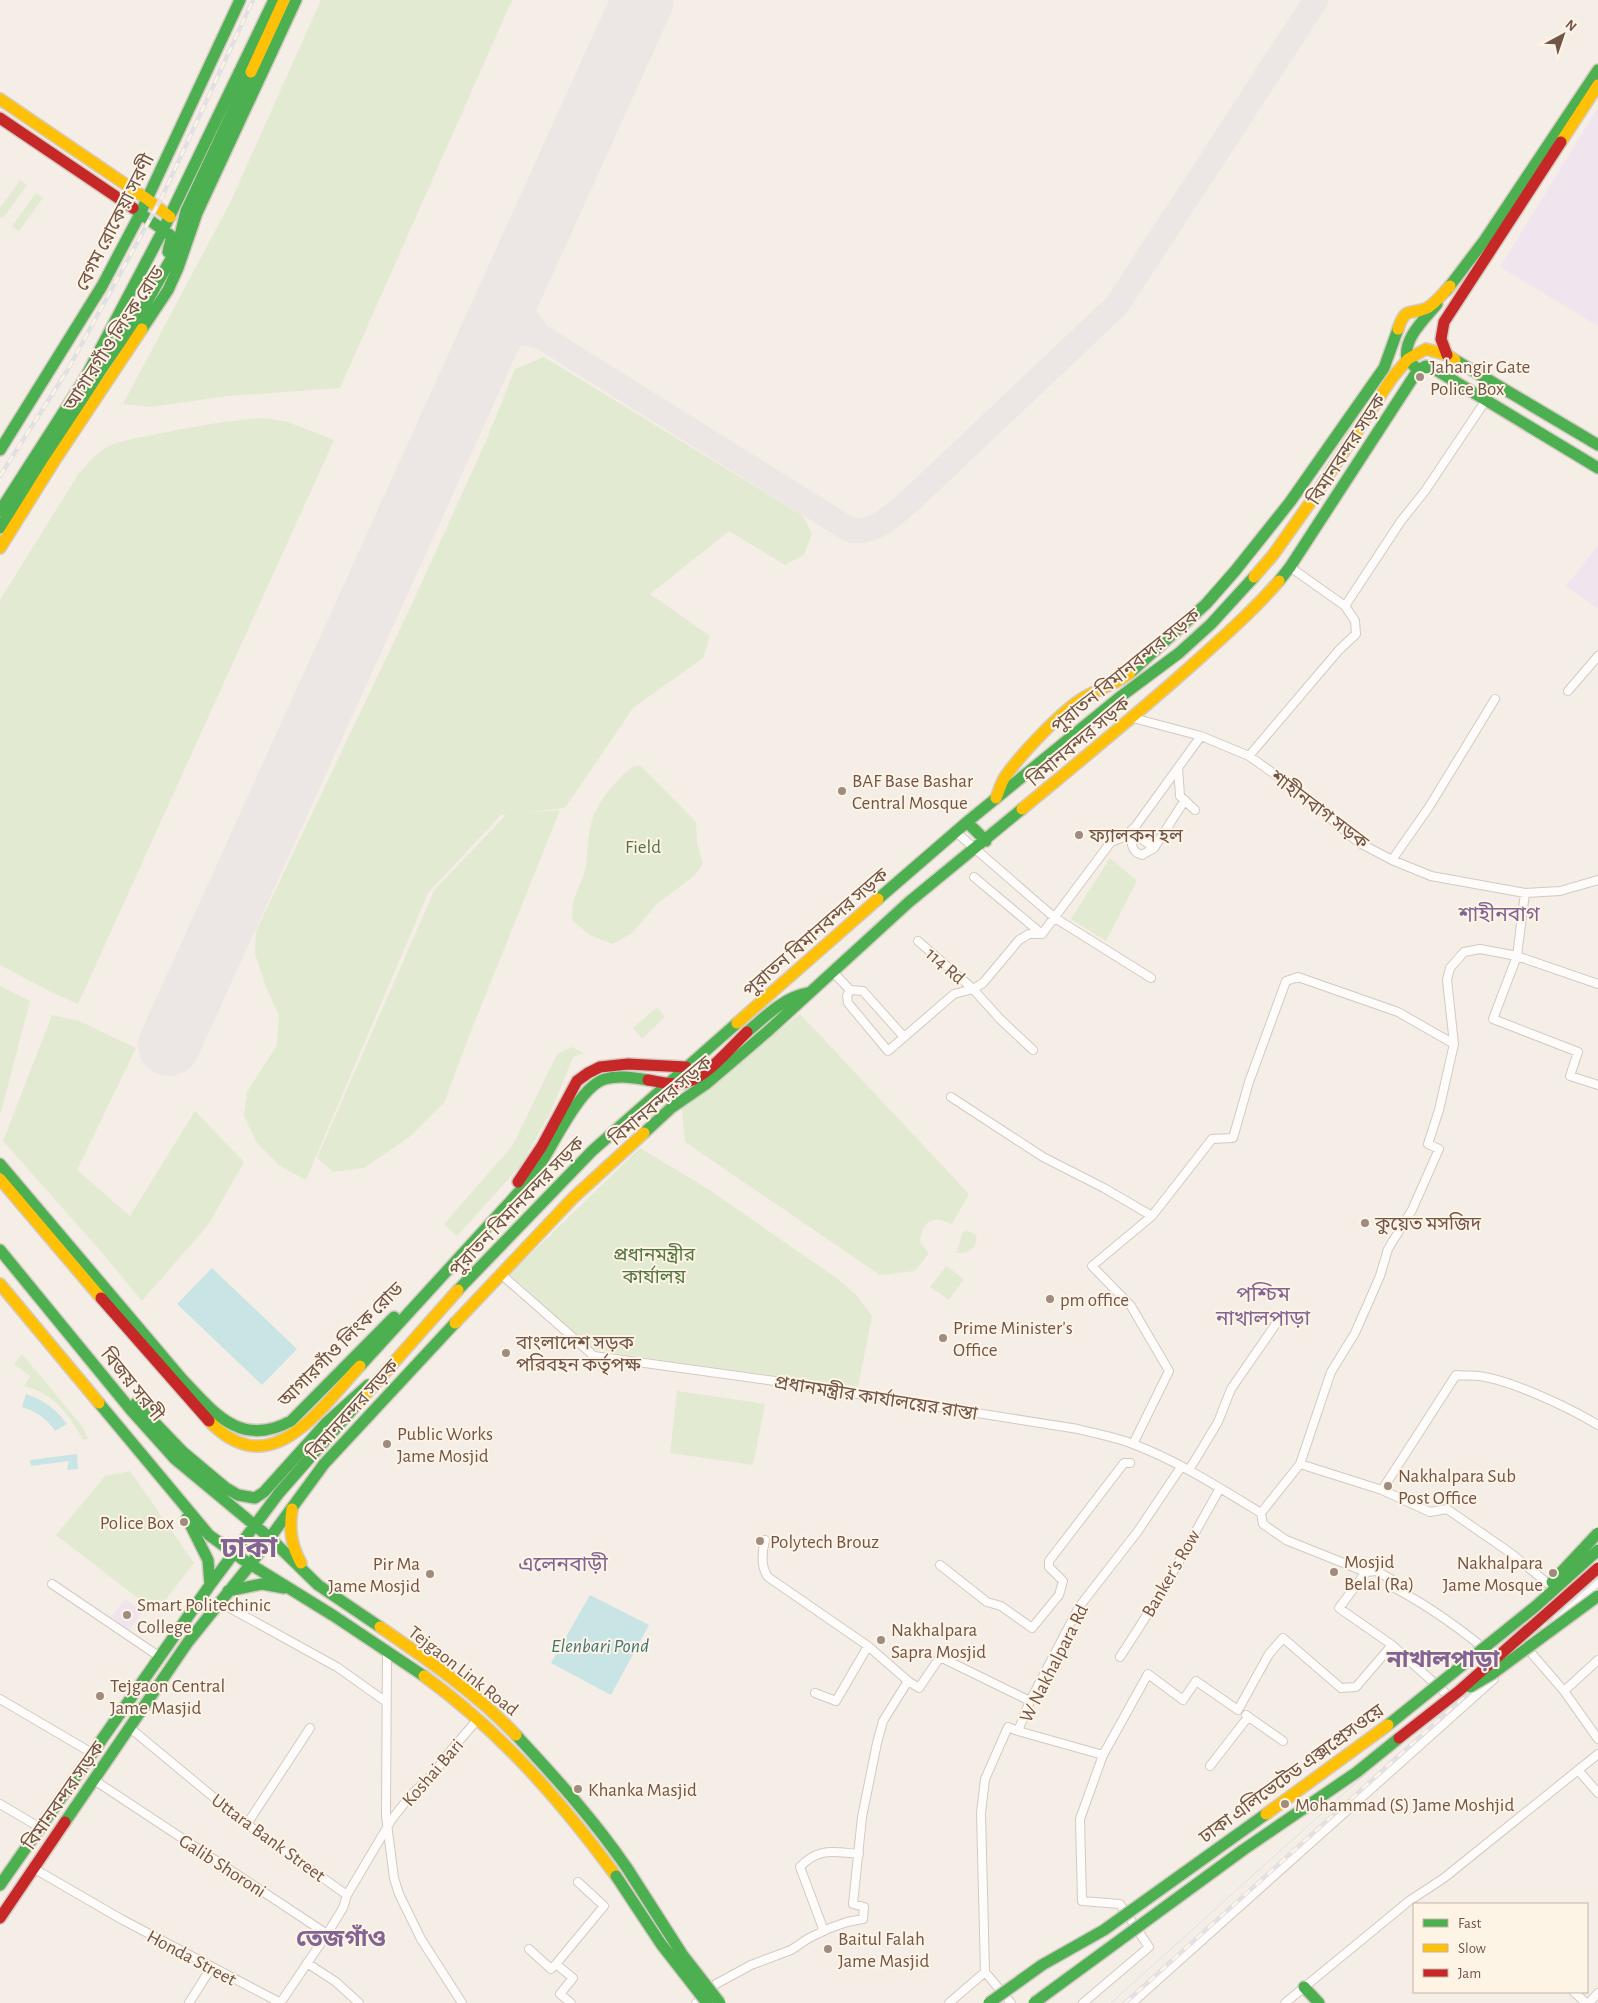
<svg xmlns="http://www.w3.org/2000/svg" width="1598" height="2003" font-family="'Alegreya Sans','Noto Sans Bengali',sans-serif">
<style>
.education{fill:#f0e5ef}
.green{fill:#e2ead1}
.water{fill:#c9e4e4}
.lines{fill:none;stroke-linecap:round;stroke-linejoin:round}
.taxiway{stroke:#ece7e4;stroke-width:25}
.runway{stroke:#ece7e4;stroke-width:62}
.street-casing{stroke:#d3c9c2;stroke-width:10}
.fast-casing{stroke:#d5cbc3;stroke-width:14}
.slow-casing{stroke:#d5cbc3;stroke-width:14}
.jam-casing{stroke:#d5cbc3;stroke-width:14}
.street{stroke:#fefcfb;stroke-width:8}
.fast{stroke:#4caf50;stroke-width:11}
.slow{stroke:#ffc107;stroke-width:11}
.jam{stroke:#c62828;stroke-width:11}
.tram{stroke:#e3e0e3;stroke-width:1}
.rail-casing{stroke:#e3e0e3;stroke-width:4.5}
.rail{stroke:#fef4e6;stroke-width:2.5;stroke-dasharray:8;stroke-linecap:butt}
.fast-bridge-casing{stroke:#d4cac4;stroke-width:14;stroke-linecap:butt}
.slow-bridge-casing{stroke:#d4cac4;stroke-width:14;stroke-linecap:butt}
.jam-bridge-casing{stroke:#d4cac4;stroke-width:14;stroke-linecap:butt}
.fast-bridge{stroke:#4caf50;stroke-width:11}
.slow-bridge{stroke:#ffc107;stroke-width:11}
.jam-bridge{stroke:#c62828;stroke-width:11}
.poi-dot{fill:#9f8b80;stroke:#fef4e6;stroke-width:2}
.labels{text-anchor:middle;stroke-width:4;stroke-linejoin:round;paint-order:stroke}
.street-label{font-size:19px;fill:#715549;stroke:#fef4e6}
.poi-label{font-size:19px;fill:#715549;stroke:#fef4e6;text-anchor:start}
.park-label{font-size:19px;fill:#547742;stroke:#fef4e6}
.water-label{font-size:20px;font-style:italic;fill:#41767d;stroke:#fef4e6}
.quarter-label{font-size:21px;fill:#826494;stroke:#fef4e6}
.district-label{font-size:24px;font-weight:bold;fill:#826494;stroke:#fef4e6}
.town-label{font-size:29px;font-weight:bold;fill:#826494;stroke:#fef4e6}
</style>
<rect width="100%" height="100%" fill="#f5eee6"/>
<!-- education -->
<path class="education" d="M 1598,107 L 1598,326 L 1500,267 Z
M 1598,545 L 1598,609 L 1566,586 Z
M 125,1599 L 143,1612 L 129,1630 L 111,1617 Z"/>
<!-- green -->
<path class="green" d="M 321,0 L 512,0 L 340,388 L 228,396 L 150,407 L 123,404 L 230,203 Z
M 20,180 L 27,185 L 3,218 L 0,217 L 0,208 Z
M 36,193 L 43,198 L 19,231 L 12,226 Z
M 544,357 L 802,515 L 812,533 L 804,555 L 785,565 L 729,531 L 650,594 L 710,636 L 703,658 L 633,708 L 565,808 L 522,813 L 560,810 L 471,1031 L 444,1103 L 412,1135 L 364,1168 L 333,1172 L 317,1158 L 435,889 L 506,815 L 501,815 L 428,893 L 306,1180 L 280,1166 L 257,1143 L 244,1116 L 247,1092 L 277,1045 L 279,1016 L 265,984 L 255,954 L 256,931 L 412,604 L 486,441 L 515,369 Z
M 262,418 L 285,421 L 334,440 L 78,1004 L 49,991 L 0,965 L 0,600 L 79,473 C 87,465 94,456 104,449 C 118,440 136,439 152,435 C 188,428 225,420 262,418 Z
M 634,766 L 641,766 L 696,822 L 697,844 L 703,864 L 694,876 L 658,903 L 632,933 L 613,944 L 590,935 L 573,921 C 569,900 580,889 585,870 C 588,856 587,841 590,828 C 595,804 615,780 634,766 Z
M 1110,858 L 1137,881 L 1106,941 L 1071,919 Z
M 0,986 L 30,1001 L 1,1112 L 0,1112 Z
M 657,1007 L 665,1017 L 642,1039 L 633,1028 Z
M 800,1014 L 969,1194 L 952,1224 C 932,1215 922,1220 920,1243 L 929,1253 L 915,1271 L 880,1275 L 685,1142 L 682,1109 Z
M 52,1015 L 79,1021 L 136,1048 L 77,1170 L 130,1216 L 195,1111 L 244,1162 L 208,1225 L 142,1301 L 98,1248 L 3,1141 Z
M 572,1047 L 584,1053 L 573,1057 L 551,1111 L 522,1164 L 457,1236 L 444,1224 L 513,1145 L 557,1054 Z
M 640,1148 L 708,1189 L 838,1279 L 858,1297 L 872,1316 L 858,1387 L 660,1360 L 591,1349 L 510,1274 Z
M 968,1231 L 976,1235 C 979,1248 967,1254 956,1253 L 963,1232 Z
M 946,1266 L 964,1279 L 949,1300 L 930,1287 Z
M 22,1354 L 82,1426 L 88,1438 L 83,1440 C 70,1415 53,1393 24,1386 L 30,1376 L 14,1364 Z
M 677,1391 L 765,1404 L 753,1465 L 670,1453 Z
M 130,1471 L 194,1563 L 156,1612 L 56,1535 L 105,1476 Z"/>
<!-- water -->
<path class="water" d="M 212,1268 L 297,1349 L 262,1385 L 177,1304 Z
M 26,1394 C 44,1400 56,1409 67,1424 L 55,1431 C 47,1419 36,1411 22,1407 Z
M 77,1454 L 78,1469 L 67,1470 L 69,1461 L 31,1466 L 30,1460 Z
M 590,1595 L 649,1625 L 611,1695 L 551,1663 Z"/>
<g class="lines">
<!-- taxiway -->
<path class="taxiway" d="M 516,279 C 516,302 525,319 540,336
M 486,346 C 502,331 520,331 540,336 L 850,530 C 877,534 895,513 914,497 L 1117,305 L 1316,0"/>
<!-- runway -->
<path class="runway" d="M 169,1045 L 643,0"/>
<defs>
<path id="street" d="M 1290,567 L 1345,606 L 1401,521 L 1425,491 L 1482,406
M 1568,691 L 1598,656
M 1133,718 L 1201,736 L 1249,756 L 1300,792 L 1358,842 L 1392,860 L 1431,876 L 1525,893 L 1560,891 L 1598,880
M 1249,756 L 1339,650 L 1356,634 L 1355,621 L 1345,606
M 1178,768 L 1180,796 L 1195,810
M 1131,831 L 1154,848 L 1185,800
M 957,833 L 1055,918 L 1151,978
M 1134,833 C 1130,842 1131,852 1142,855 L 1154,848
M 1392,860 L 1429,807 L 1495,699
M 974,877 L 1042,934
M 1525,893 L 1517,956 L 1493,1019 L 1578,1052 L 1570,1076 L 1598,1085
M 918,941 L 973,989 L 1000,1019 L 1033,1050
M 832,971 L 850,990
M 904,1037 L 863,991 L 850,990 L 847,996 L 848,1003 L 888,1051 L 954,994 L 973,989 L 983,983 L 1019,940 L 1029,934 L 1042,934 L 1111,842 L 1124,837 L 1135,827 L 1201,736
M 1454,1044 L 1447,980 L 1450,968 L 1464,952 L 1480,949 L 1517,956 L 1598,984
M 951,1097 L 1043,1157 L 1104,1188 L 1152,1216 L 1092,1266 L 1131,1306 L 1169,1371 L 1133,1444
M 1152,1216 L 1212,1139 L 1233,1138 L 1249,1082 L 1286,981 L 1298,977 L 1398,1012 L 1454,1044 L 1439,1110 L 1428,1144 L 1439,1149 L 1412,1210 L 1388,1249 L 1380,1276 L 1355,1333 L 1331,1372 L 1300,1464 L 1261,1513 L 1263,1524 L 1286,1540 L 1366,1572 L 1376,1571 L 1391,1579 L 1393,1587 C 1431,1607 1465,1632 1498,1660
M 502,1275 L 594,1356 L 775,1381 L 1078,1429 C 1096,1434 1115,1437 1133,1444 C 1178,1461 1220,1488 1261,1513
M 1300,1464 L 1382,1490 L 1456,1375 C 1463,1376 1471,1375 1479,1376 C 1511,1380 1570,1408 1598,1425
M 1189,1470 L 1218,1422 L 1231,1389 L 1280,1318
M 1382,1490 L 1430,1512 L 1447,1509 L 1512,1554 L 1552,1587
M 765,1540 C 762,1552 760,1566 768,1577 L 868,1646
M 940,1565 L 987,1602 L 1001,1606 L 1032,1628 L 1059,1595 L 1063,1581 L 1049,1567 L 1049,1561 L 1124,1463 L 1130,1463
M 1366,1572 L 1339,1608 L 1392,1645 L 1452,1699
M 52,1584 L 160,1657
M 219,1602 L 337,1667 L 385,1701
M 1556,1619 L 1598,1582
M 1527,1648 L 1564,1691 L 1598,1739
M 387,1650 L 386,1816 L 394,1878 L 399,1894 L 421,1939 L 462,2003
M 1120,1657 L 1163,1590 L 1220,1488
M 1564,1691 L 1598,1660
M 815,1693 L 836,1701 L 868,1646 L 908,1681 L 919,1688 L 940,1657 L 1030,1701
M 0,1699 L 92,1753
M 1246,1715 L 1283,1741
M 130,1728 L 241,1820 L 347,1895 L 392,1819 L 411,1795 L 434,1773 L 452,1749 L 478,1719
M 1018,1731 L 1103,1755 L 1148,1674 L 1183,1700 L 1196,1681 L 1238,1710 L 1269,1654 L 1283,1638 L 1341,1688 L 1356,1687 L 1392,1645
M 1210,1766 L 1248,1717
M 1578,1770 L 1598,1793
M 94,1780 L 327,1934 L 343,1908 L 347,1895
M 0,1804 L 39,1827
M 247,1824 L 310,1728
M 33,1868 L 121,1919 L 277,2001 L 281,2001 L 283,1999 L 327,1934
M 824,1931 L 800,1867 C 818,1847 834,1852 859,1854
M 529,1949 L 551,1969 L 556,1964 L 573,1978 L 560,1994 L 571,2003
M 307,1963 L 336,1982 L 359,2003
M 556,1964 L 604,1906 L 578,1882
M 985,1972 L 1011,2003
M 1574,1992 L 1586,2003
M 189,2003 L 211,1968
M 696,2003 L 707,1995 L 716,1984 L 751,1965 L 791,1950 L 809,1938 L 830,1928 L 847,1922 L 863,1919 L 864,1907 L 853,1904 L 862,1817 L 877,1743 L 883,1721 L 908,1681
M 949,2003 L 985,1972 L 981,1813 L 985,1779 L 1008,1727 L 1018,1731 L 1030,1701 L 1079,1607 L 1138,1531 L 1181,1467
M 1083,2003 L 1149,1947 L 1120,1904 L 1082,1901 L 1080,1819 L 1103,1755
M 1132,2003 L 1494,1679
M 1285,2003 L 1409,1901 L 1444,1878 L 1598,1754
M 1589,2003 L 1598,1993"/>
<path id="fast" d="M 133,208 L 170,235 L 171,239 L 168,252
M 1446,291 L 1484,241 L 1598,70
M 142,329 L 168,290 L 178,268 L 197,213 L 296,0
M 1455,360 L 1598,445
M 1418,370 L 1407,359 C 1403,338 1425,319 1437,304
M 0,450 L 102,286 L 140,214 L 240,0
M 0,511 L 84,380 L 163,230 L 274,0
M 0,528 L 103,367 L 139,316 L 172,257 L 178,244 L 186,211 L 251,72
M 1279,581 L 1290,567 L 1418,370 L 1426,366 L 1436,370 L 1598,468
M 1130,673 L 1206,604 L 1235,571 L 1290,502 L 1384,368 L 1398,329
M 967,822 L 986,841
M 878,899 L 967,822 L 1120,697 L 1179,653 L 1211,624 L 1254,577
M 747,1032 C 765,1017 784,997 808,993
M 644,1133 L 671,1108 L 706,1084 L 768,1031 L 909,902 L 1022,809
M 0,1164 L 182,1379 C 215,1414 241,1448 291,1421 L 394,1317
M 0,1250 L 131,1410 L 175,1459 L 270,1538 L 318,1585 L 380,1627
M 458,1290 L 593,1150 L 737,1023
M 360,1366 L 529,1181 C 549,1156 577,1087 605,1079 C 619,1075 634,1078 648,1080
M 99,1403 L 209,1535 L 245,1561 L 334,1616 L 424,1676
M 136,1403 L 183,1452 L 226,1488 L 238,1495 L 255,1498 L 264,1492 L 327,1422 L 368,1385
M 187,1518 L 208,1560 L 210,1585
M 228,1591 L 262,1584 L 284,1588
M 516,1735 C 556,1778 594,1820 627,1868
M 65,1822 L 188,1642 L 250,1565 L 324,1464 L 455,1323
M 0,1885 L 210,1585 L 279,1493 L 357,1404
M 1304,1987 L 1319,2003"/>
<path id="slow" d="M 251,72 L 284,0
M 0,99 L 147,199 L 170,217
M 1561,142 L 1598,85
M 1398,329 C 1406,305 1410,316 1427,308 C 1435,304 1444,292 1450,286
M 0,548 L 53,463 L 142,329
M 1254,577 L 1273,555 L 1312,500 L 1392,378 L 1408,359 L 1426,349 L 1447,355 L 1455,360
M 996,798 C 999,791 1001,783 1005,777 C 1020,755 1058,715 1080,700 C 1096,689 1115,685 1130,673
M 1022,809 C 1079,762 1136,715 1191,666 C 1221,639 1252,612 1279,581
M 737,1023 L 878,899
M 0,1179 L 101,1298
M 0,1284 L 99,1403
M 455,1323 L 573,1198 L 644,1133
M 357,1404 L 458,1290
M 209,1421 C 271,1486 319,1409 360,1366
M 292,1509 C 289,1529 291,1545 301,1563
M 380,1627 C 428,1660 476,1693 516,1735
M 424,1676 C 500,1731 561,1801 616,1876"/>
<path id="jam" d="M 0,118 L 133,208
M 1447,355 L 1441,339 L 1444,322 L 1561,142
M 648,1080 C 661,1082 674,1086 687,1082 C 708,1076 731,1047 747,1032
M 518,1182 L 542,1146 L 577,1081 L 588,1073 L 600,1067 L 628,1064 L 686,1067
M 101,1298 L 209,1421
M 0,1918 L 65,1822"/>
</defs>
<!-- street casing -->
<use href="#street" class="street-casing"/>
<!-- fast casing -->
<use href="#fast" class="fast-casing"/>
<!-- slow casing -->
<use href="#slow" class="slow-casing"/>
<!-- jam casing -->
<use href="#jam" class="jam-casing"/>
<!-- street -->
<use href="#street" class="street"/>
<!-- fast -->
<use href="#fast" class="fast"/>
<!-- slow -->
<use href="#slow" class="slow"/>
<!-- jam -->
<use href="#jam" class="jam"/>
<!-- tram -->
<path class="tram" d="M 1111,2003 L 1598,1565"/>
<defs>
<path id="rail" d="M 0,476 L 67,371 L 162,197 L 253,0
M 1125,2003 L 1598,1576"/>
</defs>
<!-- rail casing -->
<use href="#rail" class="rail-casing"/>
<!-- rail -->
<use href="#rail" class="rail"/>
<defs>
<path id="fast-bridge" d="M 1552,1582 L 1598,1533
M 1470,1687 L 1492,1674 L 1598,1596
M 1388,1725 L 1536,1606 L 1598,1550
M 627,1868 L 682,1954 L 720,2003
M 616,1876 L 661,1944 L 707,2003
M 989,2003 L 1042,1965 L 1104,1930 L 1266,1814
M 1034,2003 L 1243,1850 L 1357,1772 L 1399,1738"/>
<path id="slow-bridge" d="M 1266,1814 L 1388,1725"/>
<path id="jam-bridge" d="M 1399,1738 L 1459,1691 L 1598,1568"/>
</defs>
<!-- fast-bridge casing -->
<use href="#fast-bridge" class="fast-bridge-casing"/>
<!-- slow-bridge casing -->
<use href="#slow-bridge" class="slow-bridge-casing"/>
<!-- jam-bridge casing -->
<use href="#jam-bridge" class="jam-bridge-casing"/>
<!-- fast-bridge -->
<use href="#fast-bridge" class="fast-bridge"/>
<!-- slow-bridge -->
<use href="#slow-bridge" class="slow-bridge"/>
<!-- jam-bridge -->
<use href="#jam-bridge" class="jam-bridge"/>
</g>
<!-- markers -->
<g class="poi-dot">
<circle cx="1420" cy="377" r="5"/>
<circle cx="842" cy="791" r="5"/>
<circle cx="1079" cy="835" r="5"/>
<circle cx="1365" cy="1223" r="5"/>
<circle cx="1050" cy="1299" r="5"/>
<circle cx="943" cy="1338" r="5"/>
<circle cx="506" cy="1353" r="5"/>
<circle cx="387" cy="1444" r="5"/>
<circle cx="1388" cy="1486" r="5"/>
<circle cx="184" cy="1522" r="5"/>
<circle cx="760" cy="1541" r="5"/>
<circle cx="1334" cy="1572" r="5"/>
<circle cx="1553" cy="1573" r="5"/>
<circle cx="430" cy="1574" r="5"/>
<circle cx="127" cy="1615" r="5"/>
<circle cx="881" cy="1640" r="5"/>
<circle cx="100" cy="1696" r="5"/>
<circle cx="578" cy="1789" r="5"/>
<circle cx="1285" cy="1804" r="5"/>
<circle cx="828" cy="1949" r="5"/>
</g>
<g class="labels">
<!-- street labels -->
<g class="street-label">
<text transform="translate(114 222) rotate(-63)" y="7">বেগম রোকেয়া সরণী</text>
<text transform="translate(113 338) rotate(-57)" y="7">আগারগাঁও লিংক রোড</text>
<text transform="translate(1346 449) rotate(-57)" y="7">বিমানবন্দর সড়ক</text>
<text transform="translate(1125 670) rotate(-39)" y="7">পুরাতন বিমানবন্দর সড়ক</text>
<text transform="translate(1078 741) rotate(-40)" y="7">বিমানবন্দর সড়ক</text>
<text transform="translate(1320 809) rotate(37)" y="7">শাহীনবাগ সড়ক</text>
<text transform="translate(815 932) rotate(-41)" y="7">পুরাতন বিমানবন্দর সড়ক</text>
<text transform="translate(946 965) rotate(41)" y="7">114 Rd</text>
<text transform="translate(660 1100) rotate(-40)" y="7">বিমানবন্দর সড়ক</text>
<text transform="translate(516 1206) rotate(-46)" y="7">পুরাতন বিমানবন্দর সড়ক</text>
<text transform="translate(340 1344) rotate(-45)" y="7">আগারগাঁও লিংক রোড</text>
<text transform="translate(133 1384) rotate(51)" y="7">বিজয় সরণী</text>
<text transform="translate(876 1397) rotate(9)" y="7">প্রধানমন্ত্রীর কার্যালয়ের রাস্তা</text>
<text transform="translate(352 1409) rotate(-48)" y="7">বিমানবন্দর সড়ক</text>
<text transform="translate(1170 1573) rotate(-60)" y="7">Banker's Row</text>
<text transform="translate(1053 1663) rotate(-63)" y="7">W Nakhalpara Rd</text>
<text transform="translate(464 1670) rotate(38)" y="7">Tejgaon Link Road</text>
<text transform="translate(432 1772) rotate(-49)" y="7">Koshai Bari</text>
<text transform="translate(1291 1773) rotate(-36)" y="7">ঢাকা এলিভেটেড এক্সপ্রেসওয়ে</text>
<text transform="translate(63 1795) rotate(-55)" y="7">বিমানবন্দর সড়ক</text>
<text transform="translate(269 1837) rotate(36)" y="7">Uttara Bank Street</text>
<text transform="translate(223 1865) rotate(33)" y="7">Galib Shoroni</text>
<text transform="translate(192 1957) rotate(28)" y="7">Honda Street</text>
</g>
<!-- poi labels -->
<g class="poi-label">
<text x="1430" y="373">Jahangir Gate<tspan x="1430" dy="22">Police Box</tspan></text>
<text x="852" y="787">BAF Base Bashar<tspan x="852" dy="22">Central Mosque</tspan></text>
<text x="1089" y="842">ফ্যালকন হল</text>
<text x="1375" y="1230">কুয়েত মসজিদ</text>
<text x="1060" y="1306">pm office</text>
<text x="953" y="1334">Prime Minister's<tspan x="953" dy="22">Office</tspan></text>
<text x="516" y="1349">বাংলাদেশ সড়ক<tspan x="516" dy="22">পরিবহন কর্তৃপক্ষ</tspan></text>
<text x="397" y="1440">Public Works<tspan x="397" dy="22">Jame Mosjid</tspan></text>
<text x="1398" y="1482">Nakhalpara Sub<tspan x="1398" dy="22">Post Office</tspan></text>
<text x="174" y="1529" text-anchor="end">Police Box</text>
<text x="770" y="1548">Polytech Brouz</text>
<text x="1344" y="1568">Mosjid<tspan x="1344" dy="22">Belal (Ra)</tspan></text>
<text x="1543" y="1569" text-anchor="end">Nakhalpara<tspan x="1543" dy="22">Jame Mosque</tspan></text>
<text x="420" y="1570" text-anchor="end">Pir Ma<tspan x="420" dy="22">Jame Mosjid</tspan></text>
<text x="137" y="1611">Smart Politechinic<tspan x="137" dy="22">College</tspan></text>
<text x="891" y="1636">Nakhalpara<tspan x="891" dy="22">Sapra Mosjid</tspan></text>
<text x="110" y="1692">Tejgaon Central<tspan x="110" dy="22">Jame Masjid</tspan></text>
<text x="588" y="1796">Khanka Masjid</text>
<text x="1295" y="1811">Mohammad (S) Jame Moshjid</text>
<text x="838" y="1945">Baitul Falah<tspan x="838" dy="22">Jame Masjid</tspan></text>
</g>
<!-- park labels -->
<g class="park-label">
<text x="643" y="853">Field</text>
<text x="654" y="1261">প্রধানমন্ত্রীর<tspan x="654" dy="22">কার্যালয়</tspan></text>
</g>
<!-- water labels -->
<g class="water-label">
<text x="600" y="1652">Elenbari Pond</text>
</g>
<!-- quarter labels -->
<g class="quarter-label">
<text x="1499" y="921">শাহীনবাগ</text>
<text x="1263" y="1301">পশ্চিম<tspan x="1263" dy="24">নাখালপাড়া</tspan></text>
<text x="563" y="1571">এলেনবাড়ী</text>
</g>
<!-- district labels -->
<g class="district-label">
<text x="1443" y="1667">নাখালপাড়া</text>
<text x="341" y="1946">তেজগাঁও</text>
</g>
<!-- town labels -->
<g class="town-label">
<text x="249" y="1557">ঢাকা</text>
</g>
</g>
<!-- legend -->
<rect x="1413" y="1903" width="175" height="90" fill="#fef4e6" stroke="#c6b4a7"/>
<rect x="1423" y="1919" width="25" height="8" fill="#4caf50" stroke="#c6b4a7"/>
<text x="1458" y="1928" font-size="15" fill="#715549">Fast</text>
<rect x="1423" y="1944" width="25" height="8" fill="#ffc107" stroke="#c6b4a7"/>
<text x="1458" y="1953" font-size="15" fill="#715549">Slow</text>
<rect x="1423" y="1969" width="25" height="8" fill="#c62828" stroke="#c6b4a7"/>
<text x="1458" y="1978" font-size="15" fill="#715549">Jam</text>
<!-- north arrow -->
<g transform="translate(1563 35) rotate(40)" stroke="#fef4e6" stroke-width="4" paint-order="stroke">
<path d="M0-4L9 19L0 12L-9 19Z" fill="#715549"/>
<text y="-8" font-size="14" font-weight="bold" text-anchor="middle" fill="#715549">N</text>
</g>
</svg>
